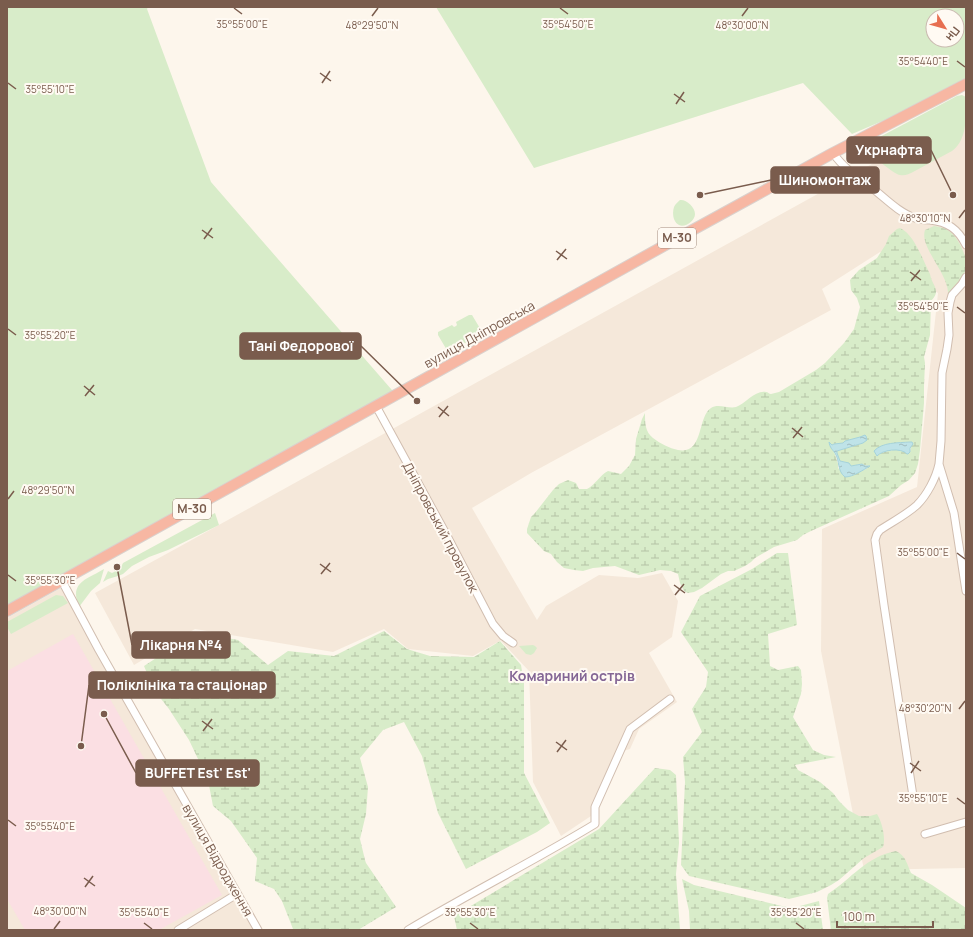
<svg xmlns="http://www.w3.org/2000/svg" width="973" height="937" font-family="Manrope,sans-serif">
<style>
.residential{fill:#f5e8da}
.medical{fill:#fbdfe3}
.grass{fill:#d8ecc9;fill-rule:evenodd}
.wetland{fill:url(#wetland-marsh);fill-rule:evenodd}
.water{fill:url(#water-ripples);stroke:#a5d3da}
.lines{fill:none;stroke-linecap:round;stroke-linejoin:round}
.minor-casing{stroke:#d1beb0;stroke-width:9}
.highway-casing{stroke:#dad1cd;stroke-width:12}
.minor{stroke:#fff;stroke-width:7}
.highway{stroke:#f7b7a3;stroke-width:10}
.ticks{fill:none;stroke:#7a5c4d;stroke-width:1.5}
.labels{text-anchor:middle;stroke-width:4;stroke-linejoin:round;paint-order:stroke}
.shield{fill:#fffaf3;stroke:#a28b7f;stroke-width:1}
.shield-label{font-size:12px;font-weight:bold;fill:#7a5c4d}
.street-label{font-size:13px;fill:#7a5c4d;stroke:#fffaf3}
.neighbourhood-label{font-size:14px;font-weight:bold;fill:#846695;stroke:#fffaf3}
.ticks-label{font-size:10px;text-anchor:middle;fill:#7a5c4d;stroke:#fffaf3;stroke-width:4;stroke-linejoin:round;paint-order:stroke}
.leader{fill:none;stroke:#7a5c4d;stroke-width:1.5}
.callout-dot{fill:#7a5c4d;stroke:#fffaf3;stroke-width:1.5}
.callout{fill:#7a5c4d;stroke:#7a5c4d;stroke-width:1.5}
.callout-label{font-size:14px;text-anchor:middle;font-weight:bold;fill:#fff}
</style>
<defs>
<pattern id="wetland-marsh" width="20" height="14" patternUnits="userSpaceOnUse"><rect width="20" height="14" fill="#d8ecc9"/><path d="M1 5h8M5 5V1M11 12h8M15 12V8" fill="none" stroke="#b4c2a5"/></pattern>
<pattern id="water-ripples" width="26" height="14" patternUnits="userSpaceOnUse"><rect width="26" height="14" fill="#bfe3e8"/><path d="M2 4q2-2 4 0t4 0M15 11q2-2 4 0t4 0" fill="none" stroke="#a0bbbe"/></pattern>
</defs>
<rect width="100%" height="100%" fill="#fdf6ec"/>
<!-- residential -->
<path class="residential" d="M 966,112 L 966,868 L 864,870 L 821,651 L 822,529 L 917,487 L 938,293 L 880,252 L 822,289 L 831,310 L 531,473 L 472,508 L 537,620 L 546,606 L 599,575 L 638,578 L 662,573 L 678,601 L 672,637 L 649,653 L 677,702 L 639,729 L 630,749 L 623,751 L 597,812 L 561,836 L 533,782 L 529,671 L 501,641 L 516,632 L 473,656 L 408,649 L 384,629 L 333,652 L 195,629 L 134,665 L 95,593 L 179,547 Z
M 61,588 L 254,930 L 7,930 L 7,618 Z"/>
<!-- medical -->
<path class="medical" d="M 73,634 L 222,895 L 159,930 L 25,930 L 7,899 L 7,671 Z"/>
<!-- grass -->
<path class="grass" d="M 8,7 L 148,7 L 147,9 L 211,182 L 398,397 L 7,614 L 7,11 Z
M 436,7 L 966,7 L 966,85 L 852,134 L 803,83 L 534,168 ZM 933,16 L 957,16 L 957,40 L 933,40 Z
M 962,95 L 966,97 C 966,115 968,139 952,151 L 913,172 C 909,174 905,176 900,175 C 894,174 873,157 870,152 C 870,150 869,147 870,145 C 870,142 874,140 876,139 L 957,96 Z
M 680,200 C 686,199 695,207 695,214 C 695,221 685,228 679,225 C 673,222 672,213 674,207 C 675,204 678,202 680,200 Z
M 469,315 L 472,315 L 481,330 L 481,335 L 477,337 L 473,335 L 467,339 L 466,343 L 461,342 L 454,346 C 455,349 454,351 451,353 L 448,352 L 438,335 L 438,332 L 452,325 L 454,327 L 456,326 L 457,325 L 456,322 Z
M 215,513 L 219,525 L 168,550 L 149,557 L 132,566 L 123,574 L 118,576 L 108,579 L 103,582 L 108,571 L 112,573 L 120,569 L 123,563 Z
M 104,569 L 100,583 L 91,591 L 79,607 C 69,582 86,580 104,569 Z
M 56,595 L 63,596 L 68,603 L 11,634 L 7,627 L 7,622 Z
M 533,645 L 535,646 L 537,648 L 534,653 L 531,655 L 526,654 L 519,646 Z"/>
<!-- wetland -->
<path class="wetland" d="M 934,226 C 940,227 945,228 949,231 C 958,237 968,257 966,268 C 964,278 954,286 948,294 C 949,274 919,247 925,230 Z
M 900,228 C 915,235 923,261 930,274 C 932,286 942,290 931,301 L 930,335 L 924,357 L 925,363 L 924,386 L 924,403 L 920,450 L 918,464 L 915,473 L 909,480 L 901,485 L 889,496 L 811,531 L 803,535 L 797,540 L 774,547 L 755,558 L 751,562 L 745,566 L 734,571 L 728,571 L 721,574 L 702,588 L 694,592 L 688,593 L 684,591 L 680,583 L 678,574 L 671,571 L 660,570 L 639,575 L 615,566 L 593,568 L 583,571 L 574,570 L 564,568 L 557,562 L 551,554 L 544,551 L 527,533 L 527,529 L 531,517 L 535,513 L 553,490 L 559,484 L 568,480 L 576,483 L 579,489 C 580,489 586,489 587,489 C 594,486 600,475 608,471 L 621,474 L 629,466 L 635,455 L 636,439 L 642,419 L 645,413 C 645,423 645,432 653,438 C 661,444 669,448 678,450 C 704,455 697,417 711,408 C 718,403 728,409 736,407 C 745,404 755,390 766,392 C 768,392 769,394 771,394 L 779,392 L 816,370 L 825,363 L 844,343 L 854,329 L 860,307 L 857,298 L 851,290 L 850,280 L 859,270 L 877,258 L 886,244 L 889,236 L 897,229 ZM 863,436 L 863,443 L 840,450 L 837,451 L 836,452 L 840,461 L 845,462 L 851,466 L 857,465 L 859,464 L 862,464 L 864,465 L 869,466 L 866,469 L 848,477 L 838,468 L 838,464 L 832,445 L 834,444 L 843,443 L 860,437 ZM 910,442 L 912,442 L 910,452 L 907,454 C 900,446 887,451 878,454 L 883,445 Z
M 777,553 L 788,553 L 797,625 L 768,634 L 770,666 L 778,670 L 798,666 L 801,670 L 802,684 L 801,694 L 793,717 L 813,750 L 824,755 L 836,757 L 795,765 L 798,770 L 820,782 L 833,793 L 839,801 L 848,810 L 859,816 L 870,816 L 877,814 C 882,822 886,838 883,847 L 864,858 L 839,880 L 831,885 L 817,892 L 789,899 L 689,876 L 681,865 L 685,782 L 683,757 L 702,732 L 692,709 L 706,687 L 708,672 L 681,632 L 700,596 L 752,569 Z
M 384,631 L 407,649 L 430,656 L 474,657 L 500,641 L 521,665 L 524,683 L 524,773 L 550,823 L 537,832 L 466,869 L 438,813 L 422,756 L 404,722 L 383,730 L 360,758 L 368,787 L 366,814 L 360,839 L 365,860 L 366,863 L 396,907 L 358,930 L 294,930 L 293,929 L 282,901 L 274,889 L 255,881 L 257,858 L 231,821 L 213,806 L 208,780 L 189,740 L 169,709 L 154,690 L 144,666 L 196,632 L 238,640 L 268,665 L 288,651 L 334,656 Z
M 655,768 L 670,770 L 676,775 L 679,843 L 676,874 L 680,930 L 457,930 L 454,916 L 599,829 Z
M 896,851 C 906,856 907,864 911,873 L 932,885 L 966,908 L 966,930 L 831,930 L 827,898 L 828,894 C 851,879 867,856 896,851 Z
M 682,879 L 694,885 L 782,906 L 796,907 L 819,901 L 823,930 L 690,930 L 689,911 Z"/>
<!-- water -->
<path class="water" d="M 865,435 L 866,436 L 867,440 L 863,443 L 837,451 L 837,453 L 840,461 L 849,463 L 851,466 L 862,464 L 865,466 L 870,466 C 863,470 853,477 845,477 C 837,471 840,461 835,453 C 832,449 830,448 829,442 L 832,445 L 834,444 L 843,443 L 845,441 L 860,437 Z
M 910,442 L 912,442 L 913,444 L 910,448 L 910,452 L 908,454 L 907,454 C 901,447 882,450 877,456 L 874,451 C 882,442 898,443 910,442 Z"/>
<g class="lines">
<defs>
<path id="minor" d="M 833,153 C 844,169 861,180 877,192 C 888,201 900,213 915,218 C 919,220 925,220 930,220 C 948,222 958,229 966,245
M 966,277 L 962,284 L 952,295 L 950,302 L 948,313 L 949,335 L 947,349 L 942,373 L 941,441 L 939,464 L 954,513 L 966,591
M 376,406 L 446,534 L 493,624 L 503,636 L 513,643
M 62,581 L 99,650 L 258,930
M 913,796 L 884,605 L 875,540 L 877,534 L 880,530 C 892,522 906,515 917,505 C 927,495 936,478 939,464
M 925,834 L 966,822
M 178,930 L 237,894
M 408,930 C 470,893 534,861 595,824 L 595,807 L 630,729 L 670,699"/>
<path id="highway" d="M 7,611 L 678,238 L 833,153 L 966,84"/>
</defs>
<!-- minor casing -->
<use href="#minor" class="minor-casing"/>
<!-- highway casing -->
<use href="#highway" class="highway-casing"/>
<!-- minor -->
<use href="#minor" class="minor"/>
<!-- highway -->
<use href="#highway" class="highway"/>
</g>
<!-- ticks -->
<path class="ticks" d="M 234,8 L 242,14M 560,8 L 568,14M 372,16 L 378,8M 742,16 L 748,8M 957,61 L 965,67M 320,73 L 331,81M 8,83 L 16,89M 322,83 L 330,71M 674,94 L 685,102M 676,104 L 684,92M 959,218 L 965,210M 202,230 L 213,238M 204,239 L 212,228M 556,251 L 567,259M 557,260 L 566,249M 910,272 L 921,280M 911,281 L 920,270M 957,307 L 965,313M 8,329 L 16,335M 84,386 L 95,395M 85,396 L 94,385M 438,407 L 449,416M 439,417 L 448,406M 792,428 L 803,437M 793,438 L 802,427M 8,499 L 14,491M 957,553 L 965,559M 320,564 L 331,572M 321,574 L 330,563M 8,575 L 16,581M 674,585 L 685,593M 675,595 L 684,584M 959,709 L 965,701M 202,721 L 213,729M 203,731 L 212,719M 556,742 L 567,750M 557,752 L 566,740M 910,763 L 921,771M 911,773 L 919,761M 957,798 L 965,804M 8,820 L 16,826M 84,878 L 95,886M 85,887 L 93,876M 144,923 L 152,929M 470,923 L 478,929M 796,923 L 804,929M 54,929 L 60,921"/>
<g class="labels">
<!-- shield labels -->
<g class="shield">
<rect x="658" y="228" width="38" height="20" rx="3"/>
<rect x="173" y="499" width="38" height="20" rx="3"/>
</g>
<g class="shield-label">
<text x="677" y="242">М-30</text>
<text x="192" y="513">М-30</text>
</g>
<!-- street labels -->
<g class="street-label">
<text transform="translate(479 334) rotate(-29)" y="5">вулиця Дніпровська</text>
<text transform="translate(441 527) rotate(62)" y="5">Дніпровський провулок</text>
<text transform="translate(218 860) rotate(60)" y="5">вулиця Відродження</text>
</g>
<!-- neighbourhood labels -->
<g class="neighbourhood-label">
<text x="572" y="681">Комариний острів</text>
</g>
</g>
<g class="ticks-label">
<text x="242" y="28">35°55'00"E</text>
<text x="568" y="28">35°54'50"E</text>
<text x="372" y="29">48°29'50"N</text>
<text x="742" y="29">48°30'00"N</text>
<text x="923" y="65">35°54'40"E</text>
<text x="50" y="93">35°55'10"E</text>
<text x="925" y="222">48°30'10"N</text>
<text x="923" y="310">35°54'50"E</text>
<text x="50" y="339">35°55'20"E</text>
<text x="48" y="494">48°29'50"N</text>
<text x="923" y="556">35°55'00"E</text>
<text x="50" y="584">35°55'30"E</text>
<text x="925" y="712">48°30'20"N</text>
<text x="923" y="802">35°55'10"E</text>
<text x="50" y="830">35°55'40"E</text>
<text x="60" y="915">48°30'00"N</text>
<text x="144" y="916">35°55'40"E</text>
<text x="470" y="916">35°55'30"E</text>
<text x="796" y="916">35°55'20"E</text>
</g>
<!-- callouts -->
<path class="leader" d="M953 195L931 150M700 195L771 180M417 401L361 346M117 567L132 645M81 746L89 685M104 714L136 773"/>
<g class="callout-dot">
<circle cx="953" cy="195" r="4"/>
<circle cx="700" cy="195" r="4"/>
<circle cx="417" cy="401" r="4"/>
<circle cx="117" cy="567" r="4"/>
<circle cx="81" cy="746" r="4"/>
<circle cx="104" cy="714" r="4"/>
</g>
<g class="callout">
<rect x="847" y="137" width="84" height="26" rx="4"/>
<rect x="771" y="167" width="108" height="26" rx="4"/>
<rect x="240" y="333" width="121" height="26" rx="4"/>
<rect x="132" y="632" width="98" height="26" rx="4"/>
<rect x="89" y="672" width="186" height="26" rx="4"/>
<rect x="136" y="760" width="123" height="26" rx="4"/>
</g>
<g class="callout-label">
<text x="889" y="155">Укрнафта</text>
<text x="825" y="185">Шиномонтаж</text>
<text x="301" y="351">Тані Федорової</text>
<text x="181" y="650">Лікарня №4</text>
<text x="182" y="690">Поліклініка та стаціонар</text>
<text x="198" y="778">BUFFET Est' Est'</text>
</g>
<!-- border -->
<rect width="973" height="937" fill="none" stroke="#7a5c4d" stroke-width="16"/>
<!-- north arrow -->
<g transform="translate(945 28) rotate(127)"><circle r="19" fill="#fffaf3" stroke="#cabbb1"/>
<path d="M0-3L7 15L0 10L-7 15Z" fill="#e76f51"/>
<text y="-6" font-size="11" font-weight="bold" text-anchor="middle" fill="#7a5c4d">Пн</text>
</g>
<!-- scale -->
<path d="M837 921v6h96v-6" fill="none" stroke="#7a5c4d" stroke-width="2"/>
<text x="843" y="921" font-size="12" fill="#7a5c4d" stroke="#fffaf3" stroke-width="3" paint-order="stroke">100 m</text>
</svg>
